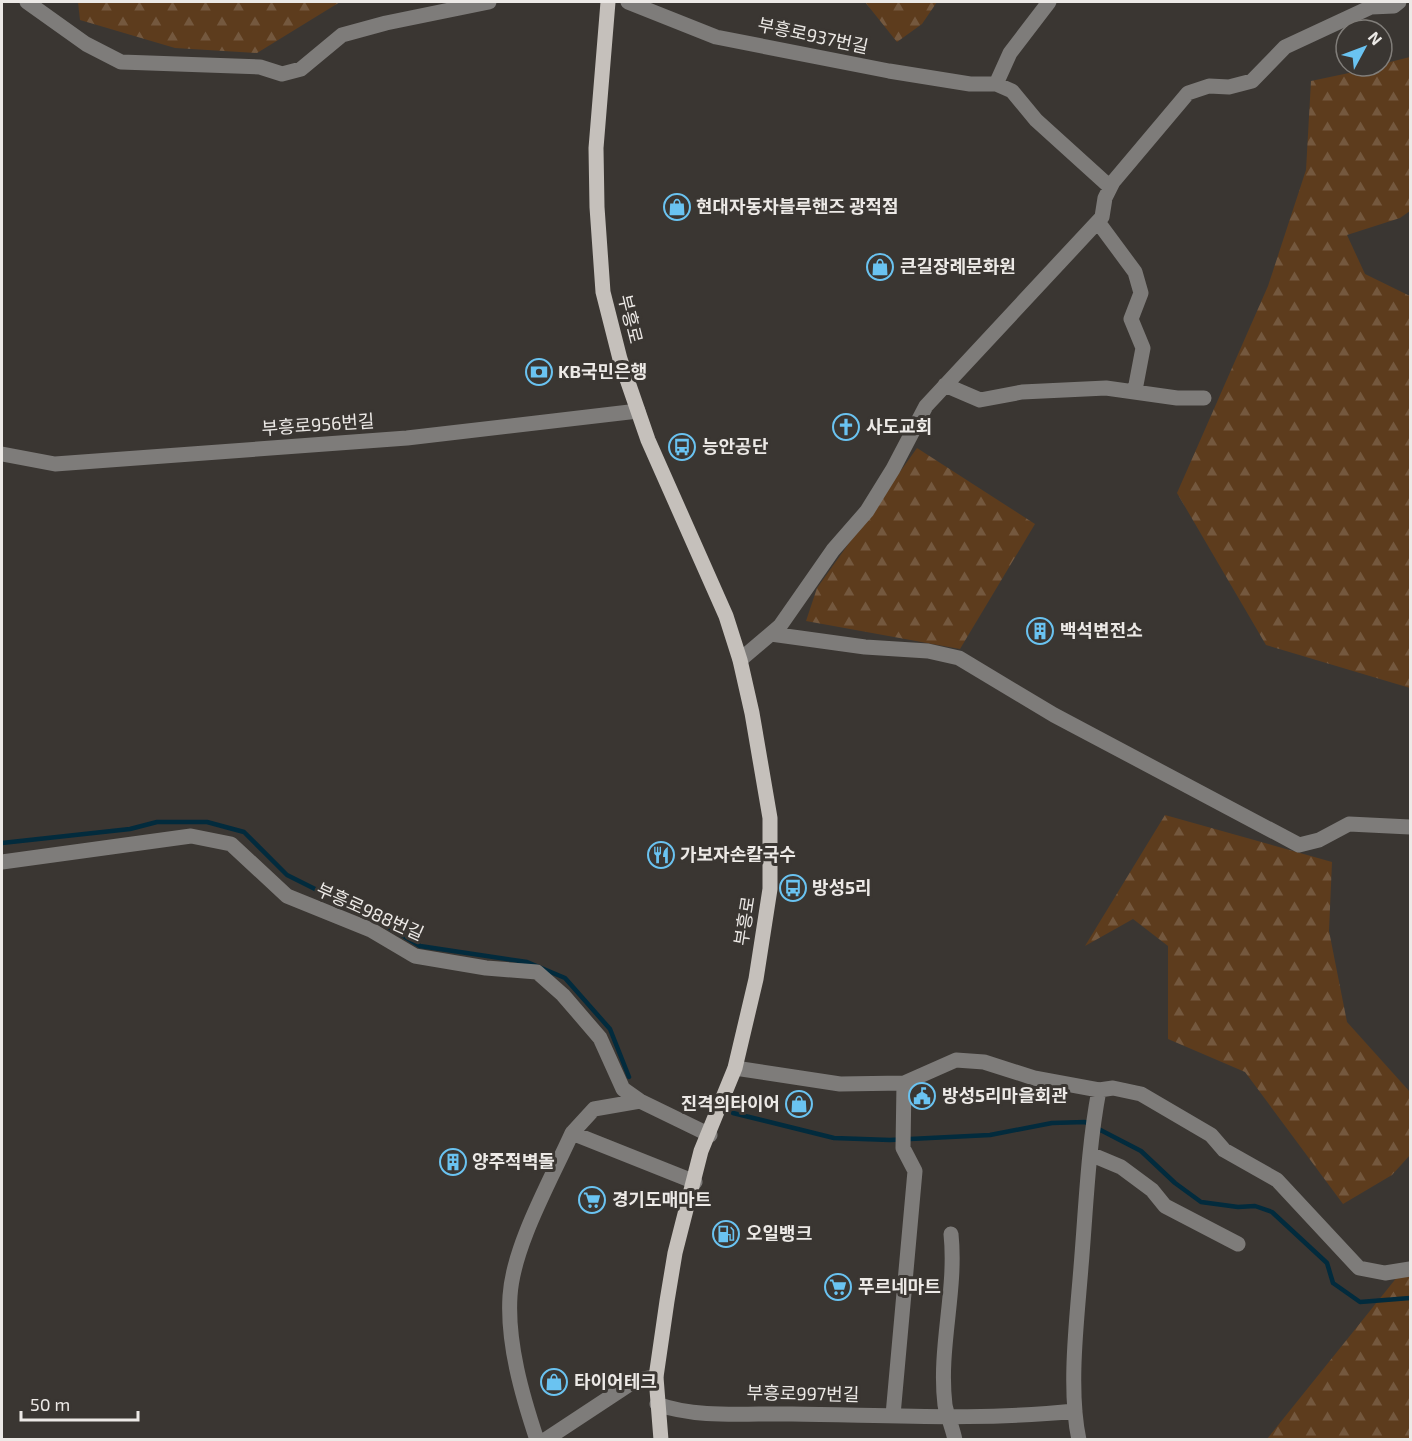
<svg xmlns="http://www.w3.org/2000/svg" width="1412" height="1441" font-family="'Exo 2','Noto Sans KR',sans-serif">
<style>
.forest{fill:url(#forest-firs)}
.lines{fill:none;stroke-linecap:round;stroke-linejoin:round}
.stream{stroke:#022b3d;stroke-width:4.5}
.minor{stroke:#7e7c7a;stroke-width:15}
.major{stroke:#c5c0bb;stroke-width:15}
.labels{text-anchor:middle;stroke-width:6;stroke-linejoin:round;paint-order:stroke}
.street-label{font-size:18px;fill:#ece9e6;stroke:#3a3632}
.poi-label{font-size:18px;font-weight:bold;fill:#ece9e6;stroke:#3a3632;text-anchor:start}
</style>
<defs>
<pattern id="forest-firs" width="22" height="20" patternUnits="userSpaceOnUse" patternTransform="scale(1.5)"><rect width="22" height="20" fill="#5d3c1d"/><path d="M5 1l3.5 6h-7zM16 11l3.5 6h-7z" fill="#74583e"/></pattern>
</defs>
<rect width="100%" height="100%" fill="#3a3632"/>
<!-- forest -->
<path class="forest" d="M 78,2 L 340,2 L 257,53 L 175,48 L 80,20 Z
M 865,2 L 937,2 L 922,24 L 897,42 Z
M 1410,57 L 1410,211 L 1400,218 L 1347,235 L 1365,274 L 1410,296 L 1410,688 L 1266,645 L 1177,493 L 1268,286 L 1306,170 L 1311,81 L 1382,66 L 1382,64 Z
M 917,448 L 1035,524 L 960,649 L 806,621 L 817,588 Z
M 1165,815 L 1332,862 L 1329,931 L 1347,1022 L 1410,1092 L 1410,1155 L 1392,1175 L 1343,1204 L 1245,1072 L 1168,1039 L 1168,946 L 1133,919 L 1085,946 Z
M 1410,1261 L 1410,1439 L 1267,1439 Z"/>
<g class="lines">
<!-- stream -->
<path class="stream" d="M 2,843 L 130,829 L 157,822 L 207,822 L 244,832 L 287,875 L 377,920 L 420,946 L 527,962 L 565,978 L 610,1029 L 629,1077
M 733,1113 L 834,1138 L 890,1140 L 990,1135 L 1052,1123 L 1085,1122 L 1141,1151 L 1175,1183 L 1201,1202 L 1238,1207 L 1255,1206 L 1272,1212 L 1327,1263 L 1333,1283 L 1360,1302 L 1410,1298"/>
<!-- minor -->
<path class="minor" d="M 27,2 L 86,44 L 121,62 L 260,67 L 282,74 L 301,69 L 342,35 L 386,23 L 489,2
M 628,2 L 716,37 L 889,71 L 970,84 L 996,84 L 1012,91 L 1036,120 L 1110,187
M 996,84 L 1010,53 L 1049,2
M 1098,222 L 1135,272 L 1141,293 L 1131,319 L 1143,348 L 1135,390
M 945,385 L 980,400 L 1022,392 L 1106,388 L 1177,398 L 1204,398
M 2,454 L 55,464 L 407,438 L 638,411
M 771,634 L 865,647 L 928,651 L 959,658 L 1054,715 L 1299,845 L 1319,840 L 1349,824 L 1410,827
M 740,660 L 780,626 L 833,550 L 867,511 L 893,469 L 926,406 L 1102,217 L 1105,198 L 1113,182 L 1188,93 L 1209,86 L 1229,87 L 1252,81 L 1285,47 L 1371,7 L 1394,6 L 1399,2
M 2,862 L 191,836 L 231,844 L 287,896 L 371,930 L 415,956 L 486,968 L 537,972 L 563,995 L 600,1038 L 623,1089 L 640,1101 L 710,1135
M 735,1068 L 840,1084 L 904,1083 L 956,1060 L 984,1062 L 1034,1078 L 1099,1090 L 1113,1088 L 1141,1094 L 1211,1135 L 1224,1150 L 1277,1180 L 1359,1268 L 1385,1273 L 1410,1269
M 572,1133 L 594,1109 L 640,1101
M 1090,1154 L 1121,1167 L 1152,1190 L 1165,1206 L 1238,1244
M 951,1234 C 957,1291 938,1348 945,1405 C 946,1412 953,1429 955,1440
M 657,1404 C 698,1419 749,1413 792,1414 C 886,1415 982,1421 1075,1411
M 893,1415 L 915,1171 L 903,1148 L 904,1083
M 537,1440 C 522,1395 507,1343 510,1296 C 513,1246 551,1180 572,1133 L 695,1182
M 545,1440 L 636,1380 L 656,1377
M 1079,1440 C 1068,1389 1077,1319 1081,1267 C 1086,1208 1088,1148 1099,1090"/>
<!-- major -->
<path class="major" d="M 608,2 L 596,148 L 597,207 L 603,292 L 620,359 L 648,440 L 726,616 L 740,660 L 752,713 L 770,818 L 770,889 L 756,979 L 735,1068 L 701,1151 L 675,1253 L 667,1301 L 656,1377 L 661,1440"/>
</g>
<!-- icons -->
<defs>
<symbol id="shop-ring" viewBox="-11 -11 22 22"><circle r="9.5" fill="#3a3632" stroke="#6ac3f1" stroke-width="1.5"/><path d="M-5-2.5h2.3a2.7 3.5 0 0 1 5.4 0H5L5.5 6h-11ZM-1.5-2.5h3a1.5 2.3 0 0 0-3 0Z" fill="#6ac3f1"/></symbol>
<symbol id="bank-ring" viewBox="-11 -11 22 22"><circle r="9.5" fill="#3a3632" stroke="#6ac3f1" stroke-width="1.5"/><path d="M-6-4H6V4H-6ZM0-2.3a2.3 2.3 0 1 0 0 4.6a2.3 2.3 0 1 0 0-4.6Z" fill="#6ac3f1"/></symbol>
<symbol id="church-ring" viewBox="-11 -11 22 22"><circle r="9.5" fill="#3a3632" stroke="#6ac3f1" stroke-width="1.5"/><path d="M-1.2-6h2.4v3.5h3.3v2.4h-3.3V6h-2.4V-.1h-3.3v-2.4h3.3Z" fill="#6ac3f1"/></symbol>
<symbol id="bus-ring" viewBox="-11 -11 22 22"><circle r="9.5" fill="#3a3632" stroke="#6ac3f1" stroke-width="1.5"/><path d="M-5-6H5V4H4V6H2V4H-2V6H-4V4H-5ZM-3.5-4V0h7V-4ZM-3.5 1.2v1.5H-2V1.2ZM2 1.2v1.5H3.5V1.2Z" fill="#6ac3f1"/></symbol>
<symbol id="building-ring" viewBox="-11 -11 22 22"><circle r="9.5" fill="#3a3632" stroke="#6ac3f1" stroke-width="1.5"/><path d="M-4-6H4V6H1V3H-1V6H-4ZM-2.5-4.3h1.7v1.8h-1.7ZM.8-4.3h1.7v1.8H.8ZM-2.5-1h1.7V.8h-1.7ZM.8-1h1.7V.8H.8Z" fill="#6ac3f1"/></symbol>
<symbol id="restaurant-ring" viewBox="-11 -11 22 22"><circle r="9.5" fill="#3a3632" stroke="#6ac3f1" stroke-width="1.5"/><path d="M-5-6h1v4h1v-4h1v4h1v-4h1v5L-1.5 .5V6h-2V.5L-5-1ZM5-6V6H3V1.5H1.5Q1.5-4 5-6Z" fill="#6ac3f1"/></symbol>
<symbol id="civic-ring" viewBox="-11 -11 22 22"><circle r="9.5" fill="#3a3632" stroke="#6ac3f1" stroke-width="1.5"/><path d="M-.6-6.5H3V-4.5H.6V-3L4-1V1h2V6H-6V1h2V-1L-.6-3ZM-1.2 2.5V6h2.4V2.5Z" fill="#6ac3f1"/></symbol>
<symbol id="supermarket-ring" viewBox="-11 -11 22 22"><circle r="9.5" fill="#3a3632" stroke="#6ac3f1" stroke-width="1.5"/><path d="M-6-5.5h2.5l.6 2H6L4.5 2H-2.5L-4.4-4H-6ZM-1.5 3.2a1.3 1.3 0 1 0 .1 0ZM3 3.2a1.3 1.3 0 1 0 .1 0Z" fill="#6ac3f1"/></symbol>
<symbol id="fuel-ring" viewBox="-11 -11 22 22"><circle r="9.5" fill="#3a3632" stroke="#6ac3f1" stroke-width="1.5"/><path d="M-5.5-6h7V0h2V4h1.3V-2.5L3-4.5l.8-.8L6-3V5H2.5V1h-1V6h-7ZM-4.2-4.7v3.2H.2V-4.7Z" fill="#6ac3f1"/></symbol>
</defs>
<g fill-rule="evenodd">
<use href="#shop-ring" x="662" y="192" width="30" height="30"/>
<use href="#shop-ring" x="865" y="252" width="30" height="30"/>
<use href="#bank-ring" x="524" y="357" width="30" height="30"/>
<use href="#church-ring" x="831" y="412" width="30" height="30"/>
<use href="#bus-ring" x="667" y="432" width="30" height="30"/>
<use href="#building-ring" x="1025" y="616" width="30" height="30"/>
<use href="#restaurant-ring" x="646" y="840" width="30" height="30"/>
<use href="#bus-ring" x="778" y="873" width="30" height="30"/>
<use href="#civic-ring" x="907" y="1081" width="30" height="30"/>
<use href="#shop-ring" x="784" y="1089" width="30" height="30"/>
<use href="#building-ring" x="438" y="1147" width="30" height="30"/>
<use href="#supermarket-ring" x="577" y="1185" width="30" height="30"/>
<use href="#fuel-ring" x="711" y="1219" width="30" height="30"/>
<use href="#supermarket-ring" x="823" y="1272" width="30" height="30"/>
<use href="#shop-ring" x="539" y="1367" width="30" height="30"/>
</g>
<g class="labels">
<!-- street labels -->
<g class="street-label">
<text transform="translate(813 36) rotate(12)" y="6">부흥로937번길</text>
<text transform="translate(630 319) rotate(76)" y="6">부흥로</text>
<text transform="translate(318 425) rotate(-4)" y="6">부흥로956번길</text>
<text transform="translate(370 912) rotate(24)" y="6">부흥로988번길</text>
<text transform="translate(745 921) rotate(-81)" y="6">부흥로</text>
<text transform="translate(803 1394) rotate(1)" y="6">부흥로997번길</text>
</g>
<!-- poi labels -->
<g class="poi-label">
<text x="696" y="213">현대자동차블루핸즈 광적점</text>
<text x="900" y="273">큰길장례문화원</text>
<text x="558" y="378">KB국민은행</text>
<text x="866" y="433">사도교회</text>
<text x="702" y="453">능안공단</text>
<text x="1060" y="637">백석변전소</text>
<text x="680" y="861">가보자손칼국수</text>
<text x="812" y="894">방성5리</text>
<text x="942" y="1102">방성5리마을회관</text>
<text x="780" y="1110" text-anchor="end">진격의타이어</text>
<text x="472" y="1168">양주적벽돌</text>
<text x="612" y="1206">경기도매마트</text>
<text x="746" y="1240">오일뱅크</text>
<text x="858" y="1293">푸르네마트</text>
<text x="574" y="1388">타이어테크</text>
</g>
</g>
<!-- border -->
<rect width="1412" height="1441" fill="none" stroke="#ece9e6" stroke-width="6"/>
<!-- north arrow -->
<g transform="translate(1364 48) rotate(49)"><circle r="28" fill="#3a3632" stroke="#817e7a" stroke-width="1.5"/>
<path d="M0-4.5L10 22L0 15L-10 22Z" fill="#6ac3f1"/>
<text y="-9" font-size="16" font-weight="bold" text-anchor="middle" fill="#ece9e6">N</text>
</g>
<!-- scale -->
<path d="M21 1411v9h117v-9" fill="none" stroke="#ece9e6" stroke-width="3"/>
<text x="30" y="1411" font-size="18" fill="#ece9e6" stroke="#3a3632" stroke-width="4.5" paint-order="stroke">50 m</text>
</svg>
